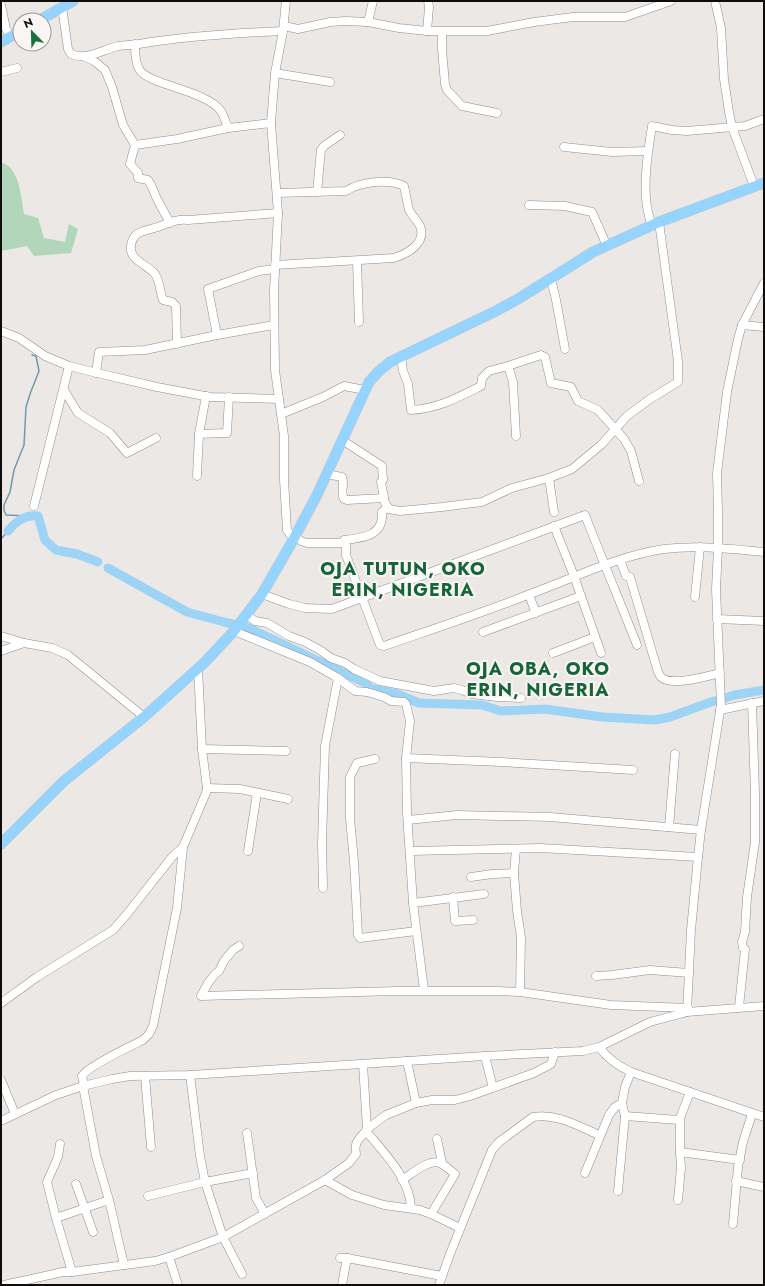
<svg xmlns="http://www.w3.org/2000/svg" width="765" height="1286" viewBox="0 0 765 1286" font-family="Jost,sans-serif">
<rect width="100%" height="100%" fill="#ebe8e5"/>
<path fill="#b1d6ba" d="M1 162C20 168 21 197 24 214L38 218 44 238 65 242 69 224 78 229 71 253 34 256 27 246 1 251Z"/>
<g fill="none" stroke-linecap="round" stroke-linejoin="round">
<g stroke="#7298af" stroke-width="1.5">
<path d="M28 516 6 515 4 510V505L10 492 14 470 24 445 26 407 30 394 39 371 36 356 32 355"/>
<path d="M1 539 8 531"/>
</g>
<g stroke="#9dd3f5" stroke-width="9">
<path d="M8 531C16 521 25 514 38 516L45 540 56 550 77 554 98 562"/>
<path d="M108 568 187 612 224 622 249 628 367 684 369 688 397 694 419 703 482 705 501 711 545 709 602 717 655 720 670 717 711 702 735 695 764 690"/>
</g>
<defs>
<g id="minor">
<path d="M286 1 283 31 275 73 271 123 278 213 274 291 275 370 284 436V480L287 530 290 534 295 536 301 541 307 543H342L346 545V555L380 645 384 646C433 629 482 613 530 594 574 578 617 556 664 549 698 545 731 549 764 552"/>
<path d="M715 1 721 28 724 79 729 112 732 127 754 186"/>
<path d="M1 5 6 29 11 36"/>
<path d="M62 7 68 49 71 54C87 61 102 50 118 46 125 45 132 45 139 44 187 36 235 33 283 31"/>
<path d="M368 22 373 1"/>
<path d="M284 26 298 29 330 22 346 21 368 22 399 28 427 31H487L534 22 573 17H625L671 1"/>
<path d="M427 31 429 7 428 1"/>
<path d="M442 32V49L445 84 447 90 462 106 497 113"/>
<path d="M135 44C135 52 135 62 139 69 147 85 206 90 221 111 224 116 226 123 228 128"/>
<path d="M85 57 94 61 105 70 112 87 123 125 135 145 130 164 138 173V178L148 180 151 185 157 199 170 223"/>
<path d="M1 72 17 68"/>
<path d="M275 73 330 82"/>
<path d="M135 145 177 139 228 128 271 123"/>
<path d="M564 147 612 152 648 151"/>
<path d="M317 192 321 150 324 146 340 135"/>
<path d="M529 205 565 206 592 212 607 246"/>
<path d="M652 226C650 220 648 213 647 207 643 182 648 151 652 126L672 130 687 131 745 126 764 119"/>
<path d="M357 261 359 322"/>
<path d="M275 265 394 258C407 254 427 243 420 226 417 220 412 216 409 210 407 202 406 194 404 186 389 178 360 182 346 191L277 193"/>
<path d="M551 279 556 300 565 349"/>
<path d="M742 325 764 327"/>
<path d="M1 331 19 338 45 356 69 366 93 372 157 387 210 397 279 399"/>
<path d="M217 335 208 289 259 271 275 269"/>
<path d="M177 344 176 306 172 302 163 300C160 293 160 281 155 274 147 264 128 260 131 245 134 231 142 232 154 228 166 225 175 218 188 220L278 213"/>
<path d="M401 356 403 371 408 384 411 410C439 408 457 398 481 386L482 378 489 371 508 366 541 355 545 357 551 383 571 387 578 401 598 410 624 439 631 451 639 481"/>
<path d="M508 366 513 382 516 436"/>
<path d="M96 373 99 352 145 350 217 335 274 325"/>
<path d="M64 390 78 413 110 433 127 453 156 438"/>
<path d="M281 414 323 397 344 386 365 390"/>
<path d="M199 434 227 433 229 397"/>
<path d="M342 440 382 466 383 480 381 482 385 503 389 509 400 511 442 507 482 502 512 488 549 478 572 469 601 445 627 416 650 399 678 382V361L659 222"/>
<path d="M326 474 342 477C345 484 340 492 344 499L347 500 384 498"/>
<path d="M197 476 199 434 206 396"/>
<path d="M549 478 554 512"/>
<path d="M34 506 69 366"/>
<path d="M554 526 574 576 601 653"/>
<path d="M342 543 344 540C363 538 384 536 382 512L388 507"/>
<path d="M620 560 626 576 630 577 658 672C659 674 660 676 661 677 671 687 707 676 720 673"/>
<path d="M262 594 289 604 305 608 332 609 585 515C602 559 620 602 637 645"/>
<path d="M529 595 536 613"/>
<path d="M695 597 700 547"/>
<path d="M247 615 255 621 267 623 289 636 305 642 320 650 331 658 345 663 354 669 380 681 434 691 454 688 462 690 472 694 497 697 521 698"/>
<path d="M717 619 764 621"/>
<path d="M234 631 310 662 338 678 355 691 367 692 384 697 391 701 404 702 406 704 410 721 406 758 407 813 413 903 424 990"/>
<path d="M483 632 581 596"/>
<path d="M1 636 24 643 52 648 68 655 144 717"/>
<path d="M1 651 24 643"/>
<path d="M553 653 595 637"/>
<path d="M720 710 764 701"/>
<path d="M202 749 286 751"/>
<path d="M406 758 501 762 633 770"/>
<path d="M375 759 357 763 350 777V819L354 861 358 935 360 938 416 931"/>
<path d="M207 788 240 789 288 799"/>
<path d="M408 820 457 815 550 817 701 830"/>
<path d="M669 827 675 754"/>
<path d="M516 849 514 873 517 911 521 937 520 992"/>
<path d="M248 851 257 793"/>
<path d="M411 851 540 848 698 857"/>
<path d="M471 877 492 874 514 873"/>
<path d="M323 888 322 843 325 746 338 678"/>
<path d="M453 897 455 921 473 920"/>
<path d="M413 903 484 894"/>
<path d="M239 946 233 950 224 961 219 971 215 974 208 983 201 996 397 991H496L520 992 611 1005 688 1008"/>
<path d="M596 976 612 975 650 970 689 973"/>
<path d="M1 1003 37 977 113 930 127 914 172 857 183 847 206 793 207 788 202 749 198 668"/>
<path d="M739 1007 745 949 743 948 742 942 745 932 747 897 755 842V793L752 703"/>
<path d="M687 1012 691 930 698 857 701 830 721 705 716 589 718 548V511L717 473 727 392 738 339 742 325 764 283"/>
<path d="M599 1047C608 1059 618 1066 631 1072L764 1117"/>
<path d="M485 1056 493 1088"/>
<path d="M407 1061 416 1103"/>
<path d="M363 1064 367 1129 366 1131C384 1153 410 1178 411 1208"/>
<path d="M190 1075 200 1156 205 1182 223 1237 242 1274"/>
<path d="M145 1076 151 1147"/>
<path d="M1 1080 15 1114"/>
<path d="M84 1085 82 1076C88 1066 131 1046 143 1040L149 1034 153 1026 177 908 183 847"/>
<path d="M83 1086 96 1156 109 1200 124 1265"/>
<path d="M625 1116 679 1120"/>
<path d="M1 1121 56 1095 83 1086 112 1079 130 1076 190 1075 485 1056 583 1051 599 1047 650 1022 687 1012 764 1006"/>
<path d="M367 1129 386 1115 416 1103 432 1100H455L470 1096 534 1073 551 1064 555 1052"/>
<path d="M247 1133 256 1198 265 1214"/>
<path d="M437 1139 442 1163"/>
<path d="M60 1144 58 1157 47 1182 56 1218 72 1272"/>
<path d="M680 1152 740 1160"/>
<path d="M585 1173 609 1115 615 1107 622 1103"/>
<path d="M325 1180 352 1195 384 1205 420 1210 431 1214 460 1228"/>
<path d="M402 1180C412 1174 430 1157 442 1164 447 1167 451 1171 455 1174L431 1214"/>
<path d="M736 1181 764 1187"/>
<path d="M76 1184 93 1232"/>
<path d="M618 1191 625 1116 622 1103 625 1087 631 1072"/>
<path d="M148 1196 205 1182 253 1173"/>
<path d="M678 1200 681 1168 680 1152V1118L690 1092"/>
<path d="M56 1218 109 1200"/>
<path d="M733 1224 738 1167 743 1142 752 1114"/>
<path d="M169 1257 178 1285"/>
<path d="M340 1258H347L342 1285"/>
<path d="M347 1258 442 1276"/>
<path d="M4 1285 63 1272H72L155 1261 169 1257 223 1237 325 1180 349 1163 356 1154C354 1142 358 1140 366 1131"/>
<path d="M439 1285 450 1254 492 1150 499 1142 533 1117C557 1113 578 1126 599 1135"/>
</g>
<g id="major">
<path d="M40 20 73 1"/>
<path d="M1 42 20 31"/>
<path d="M1 844 64 781 144 717 204 663 234 631 262 594 292 542 317 495 369 382 378 372 390 362 496 311 518 299 593 252 659 222 764 183"/>
</g>
</defs>
<use href="#minor" stroke="#918e8c" stroke-width="9"/>
<use href="#major" stroke="#c5c5c5" stroke-width="11"/>
<use href="#minor" stroke="#fff" stroke-width="8"/>
<use href="#major" stroke="#95d4ff" stroke-width="10"/>
</g>
<g text-anchor="middle" stroke-width="4" stroke-linejoin="round" paint-order="stroke">
<g font-size="18" font-weight="bold" letter-spacing="1" fill="#186439" stroke="#f8f5f2">
<text x="403" y="575">OJA TUTUN, OKO<tspan x="403" dy="21">ERIN, NIGERIA</tspan></text>
<text x="538" y="675">OJA OBA, OKO<tspan x="538" dy="21">ERIN, NIGERIA</tspan></text>
</g>
</g>
<rect width="765" height="1286" fill="none" stroke="#0e0d0c" stroke-width="4"/>
<g transform="translate(32 32) rotate(337)"><circle r="19" fill="#f8f5f2" stroke="#9a9896"/>
<path d="M0-3L7 15L0 10L-7 15Z" fill="#1c6f40"/>
<text y="-6" font-size="11" font-weight="bold" text-anchor="middle" fill="#0e0d0c">N</text>
</g>
</svg>
